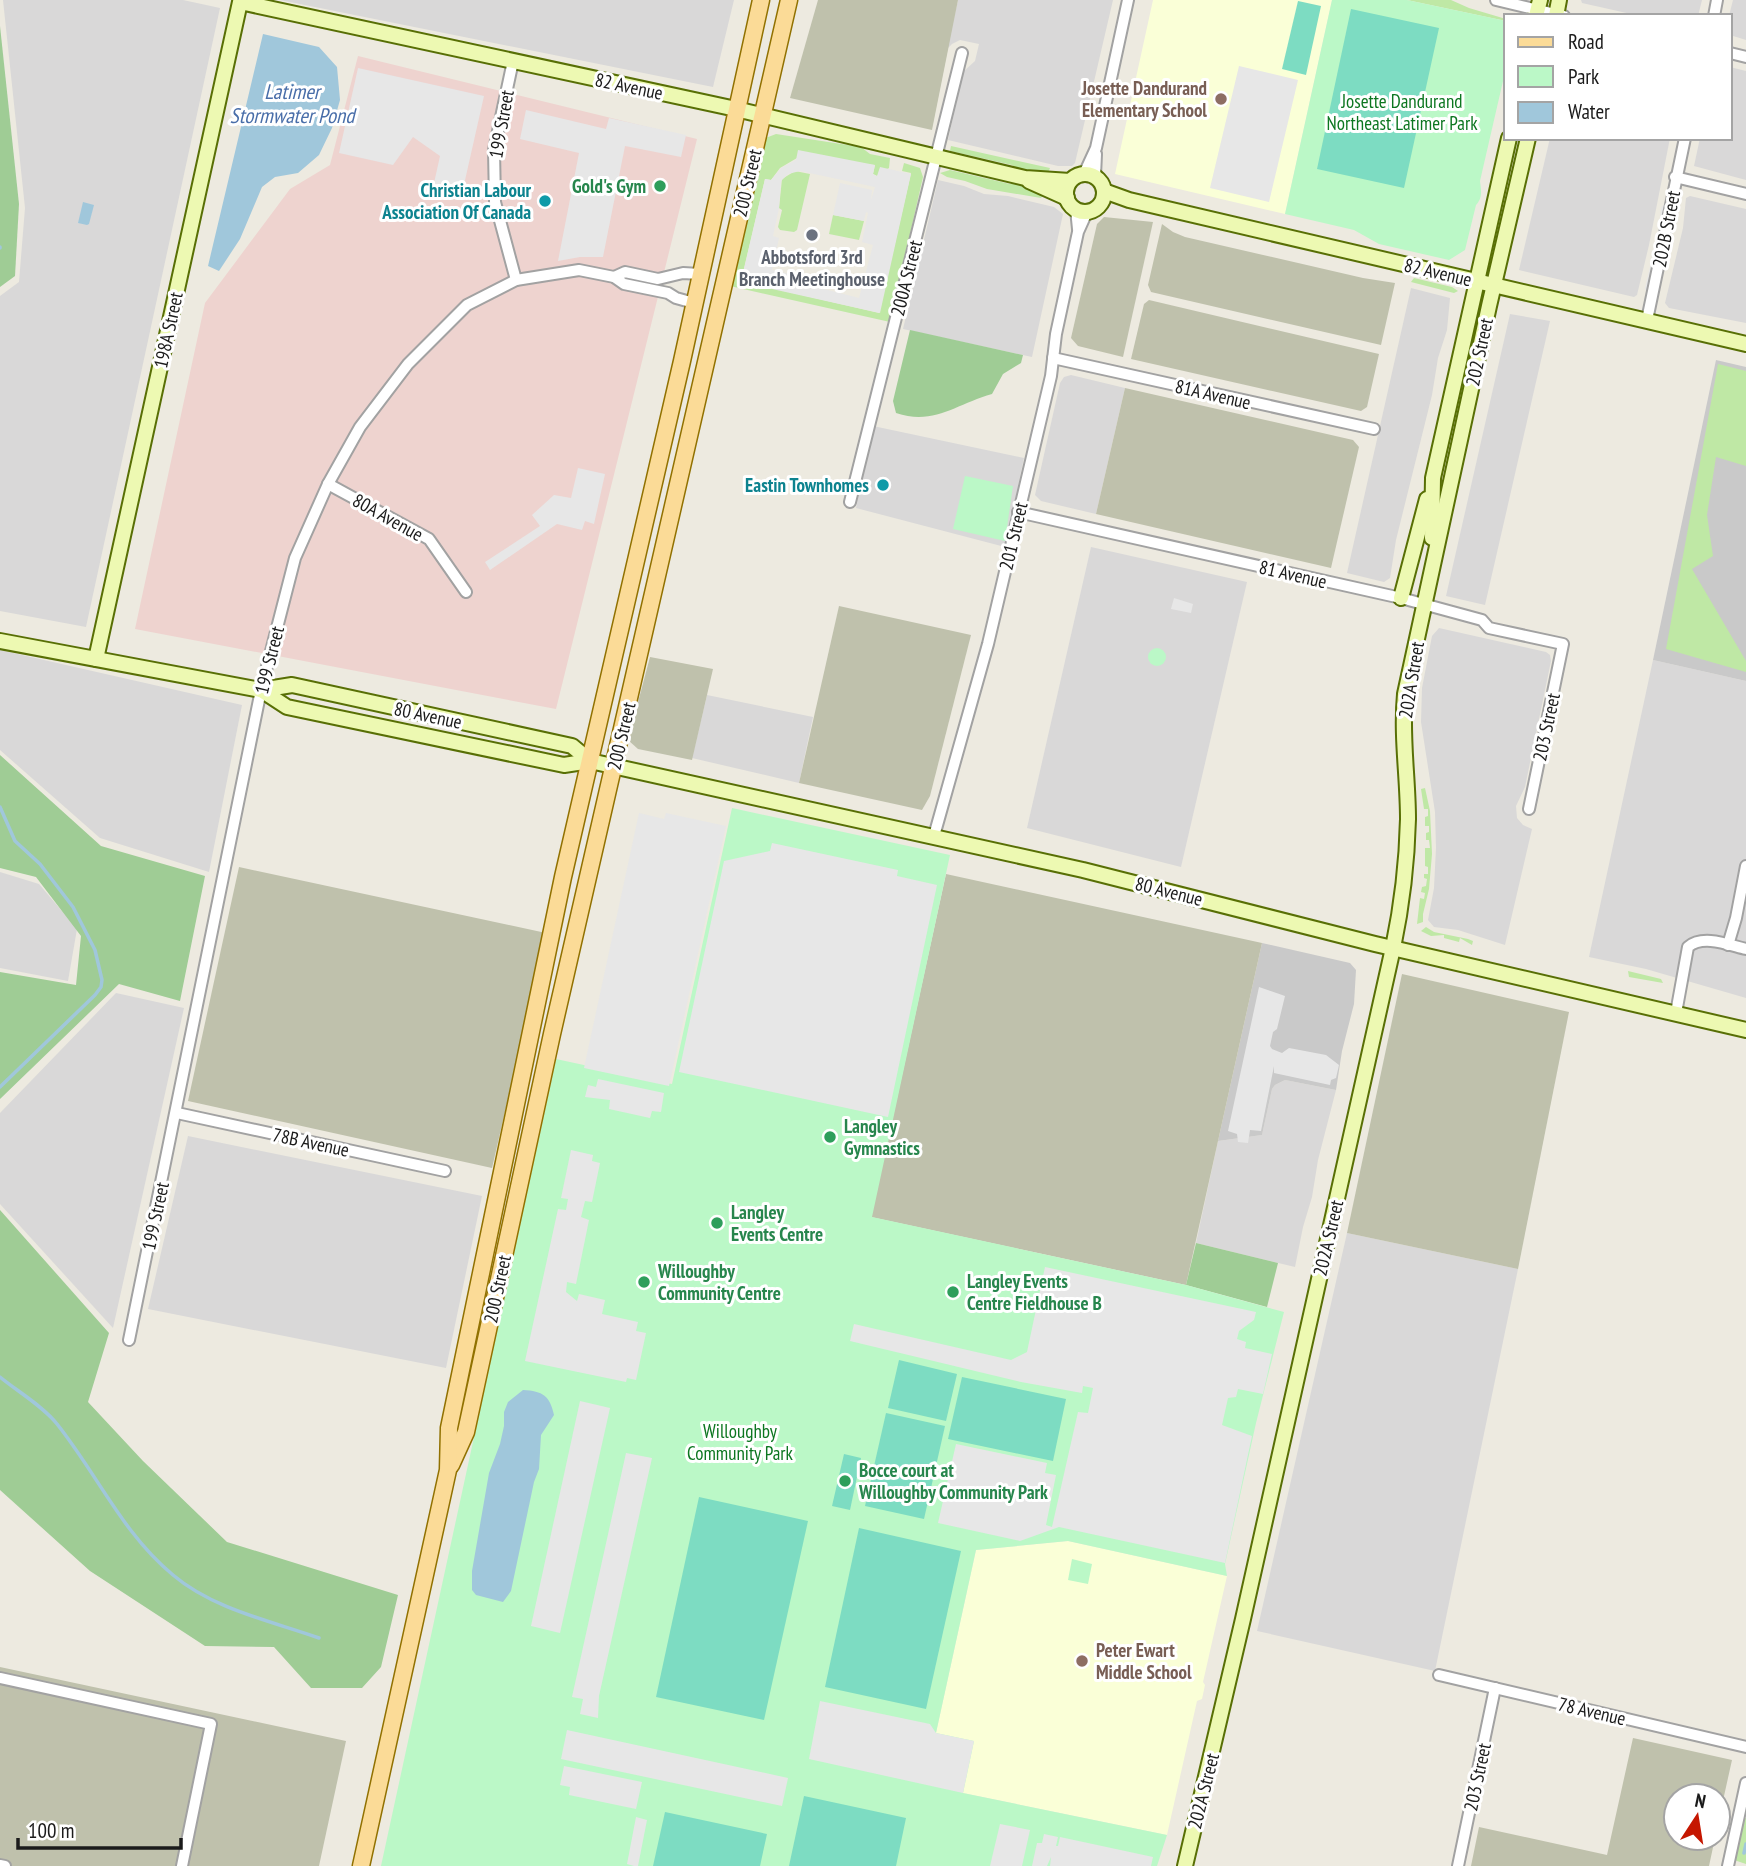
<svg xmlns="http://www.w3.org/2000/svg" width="1746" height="1866" viewBox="0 0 1746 1866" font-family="'PT Sans Narrow',sans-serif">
<rect width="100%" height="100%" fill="#edeae0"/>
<g fill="#d9d8d8">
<path d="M3 0H183L220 8 86 627 0 611V296L19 282 25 208Z"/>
<path d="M280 0H734L713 87Z"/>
<path d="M958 0H1113L1075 163 1072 166H1058L948 140 963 72 975 61 979 44 960 40 952 44 947 49Z"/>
<path d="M1581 0H1702L1698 16H1640L1582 3Z"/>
<path d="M1733 0H1746V40L1730 35 1729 16Z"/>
<path d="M1730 67 1746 71V180L1694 166 1700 138H1730Z"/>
<path d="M1550 138H1670L1649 245 1637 295 1634 297 1519 270Z"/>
<path d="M938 180 964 186 984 194 1008 196 1054 207 1063 214 1032 357 903 329Z"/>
<path d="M1690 196 1746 209V323L1669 308 1665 303 1683 228 1686 198Z"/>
<path d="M1411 288 1450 298 1447 330 1438 358 1432 395 1396 540 1390 578 1384 582 1347 573Z"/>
<path d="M1510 314 1550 321 1485 605 1446 596Z"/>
<path d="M1071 375 1125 388 1096 514 1041 501 1035 495 1060 383 1064 377Z"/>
<path d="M873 426 1024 458 1005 547 856 508Z"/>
<path d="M1091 547 1247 582 1181 867 1027 828Z"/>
<path d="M1439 628 1546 652 1550 655 1551 661 1525 787 1516 806 1517 818 1523 825 1532 829 1505 945 1458 930 1434 927 1428 920 1434 888 1436 848 1435 812 1421 722 1422 688 1432 636Z"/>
<path d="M0 650 242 705 209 872 100 838 0 750Z"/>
<path d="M1653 660 1746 681V998L1646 969 1589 957Z"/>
<path d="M707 695 813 717 799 783 692 758Z"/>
<path d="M0 872 39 884 77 929 68 981 0 968Z"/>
<path d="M116 993 184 1008 113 1328 0 1204V1113Z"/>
<path d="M1285 1080 1336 1090 1318 1160 1312 1197 1303 1227 1295 1267 1196 1243 1218 1141 1262 1135 1272 1089 1275 1085Z"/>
<path d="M188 1136 482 1196 446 1368 148 1309Z"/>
<path d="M1347 1233 1518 1269 1435 1671 1257 1631Z"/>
</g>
<path fill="#eed3cf" d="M358 56 697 139 556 709 135 629 205 303 290 189 330 165Z"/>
<g fill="#faffd7">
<path d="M1153 0H1332L1285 214 1115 174Z"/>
<path d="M1068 1541 1227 1576 1203 1682 1205 1685 1202 1699 1197 1701 1167 1835 963 1793 936 1733 976 1550Z"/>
</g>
<g fill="#c9c9c9">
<path d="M1716 360 1746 367V681L1653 660Z"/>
<path d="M1262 943 1350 963 1356 970 1354 1004 1342 1051 1336 1090 1285 1080 1275 1085 1272 1089 1262 1135 1218 1141Z"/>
</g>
<g fill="#bfc1ac">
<path d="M818 0H958L932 130 790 98Z"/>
<path d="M1104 217 1153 222 1123 357 1078 346 1071 338 1097 224Z"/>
<path d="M1162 224 1173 232 1185 237 1363 278 1395 283 1381 345 1151 292 1148 285Z"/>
<path d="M1149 300 1379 354 1367 407 1361 411 1131 359 1144 304Z"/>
<path d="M1125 388 1353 440 1359 447 1331 568 1096 514Z"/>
<path d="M839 606 971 635 930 796 922 810 799 783Z"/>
<path d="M650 657 713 669 692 760 638 749 628 740Z"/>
<path d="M239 867 546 933 492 1168 188 1101Z"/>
<path d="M946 874 1262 943 1186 1285 871 1217Z"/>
<path d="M1402 974 1569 1012 1518 1269 1347 1233Z"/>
<path d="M0 1667 346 1741 319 1866H0Z"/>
<path d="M1633 1738 1732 1760 1718 1823V1796H1676V1838H1715L1709 1866H1471L1479 1827 1607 1855Z"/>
</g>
<g fill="#bfe8a5">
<path d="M1407 0H1451L1469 8 1506 19V21Z"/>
<path d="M776 134 861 147 870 154 890 158 889 168 877 176 873 174 875 165 797 158 780 168 771 180 765 179 741 281 879 313 911 173 902 171 904 163 920 168 923 177 890 322 730 286 763 139Z"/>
<path d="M951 146 1050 168 1047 175 1020 171 1012 165 950 151Z"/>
<path d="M950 170 1010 184 1019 183 1045 192 1041 198 987 189 965 181 947 177 940 173Z"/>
<path d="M795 171 810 174 797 230 794 232 780 230 778 227 782 210 779 208 782 179Z"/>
<path d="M833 215 864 221 859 240 829 234Z"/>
<path d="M1414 278 1452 287 1458 291 1454 293 1411 282Z"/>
<path d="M1718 364 1746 371V466L1716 457 1707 515 1713 556 1692 569 1746 661V672L1666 649Z"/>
<path d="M1425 788 1430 811 1432 854 1429 889 1423 914V922L1417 924 1420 898 1424 899 1425 893 1421 892 1422 887 1426 886 1427 879 1424 878V874H1428V867L1425 866V848H1430L1429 840H1426V833L1429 832V826H1425V817L1428 816V809H1424L1421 789Z"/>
<path d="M1426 927 1434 932 1468 939 1473 941 1472 945 1460 938 1459 942 1444 938V935L1431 936 1421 931Z"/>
<path d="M1628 971 1661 979 1663 983 1629 977Z"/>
<path d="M1746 1818V1864L1734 1860 1743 1819Z"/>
</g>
<g fill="#9fcc95">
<path d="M0 26 19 204 15 276 0 287Z"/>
<path d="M910 330 1023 355 1021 363 1003 374 992 394C956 404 934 426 896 413L893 401Z"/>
<path d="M0 755 101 846 205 876 180 1001 119 984 0 1099V972L76 985 81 936 36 877 0 868Z"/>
<path d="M0 1210 109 1333 88 1402 143 1461 227 1542 398 1595 381 1667 362 1688H311L274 1647 205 1646 90 1571 0 1490Z"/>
<path d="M1196 1243 1278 1263 1267 1307 1186 1285Z"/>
</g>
<g fill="#bbf8c7">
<path d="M1332 0H1407L1506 21V68L1480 181C1481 190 1483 198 1476 205L1465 250 1449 260 1379 244 1354 230 1285 214Z"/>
<path d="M965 476 1013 486 1005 541 953 529Z"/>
<circle cx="1157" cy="657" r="9"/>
<path d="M732 808 950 855 872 1217 1186 1285 1284 1312 1256 1423 1225 1564 1227 1576 1068 1541 976 1550 936 1733 974 1741 963 1793 1167 1835 1157 1866H381L556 1059 672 1084Z"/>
<path d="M1072 1559 1092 1564 1088 1584 1068 1580Z"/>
</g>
<g fill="#7ddcc2">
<path d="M1298 1 1321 6 1306 75 1282 69Z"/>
<path d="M1351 9 1439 28 1404 188 1317 169Z"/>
<path d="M899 1360 957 1374 946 1421 888 1408Z"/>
<path d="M962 1377 1066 1399 1053 1461 948 1439Z"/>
<path d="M886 1413 945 1426 924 1519 865 1506Z"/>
<path d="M844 1454 861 1458 850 1510 832 1506Z"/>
<path d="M699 1497 808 1521 764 1720 656 1697Z"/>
<path d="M859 1528 961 1551 926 1709 825 1687Z"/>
<path d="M804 1796 906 1818 896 1866H789Z"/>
<path d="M665 1812 767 1834 760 1866H653Z"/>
</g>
<g fill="#e7e7e7" fill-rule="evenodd">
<path d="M1239 66 1298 80 1269 202 1210 188Z"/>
<path d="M358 68 484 96 461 198 432 192 440 156 413 137 393 165 339 153Z"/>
<path d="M526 110 606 129 609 118 686 135 681 157 625 146 603 257H580L558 261 579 153 520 139Z"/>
<path d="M798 150 875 165 873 174 877 176 880 167 911 174 880 313 741 282 765 179 771 180 781 168 796 160ZM800 171 875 187 871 200 872 190 840 183 833 215 864 221 866 212 868 213 862 242 873 245 859 298 789 280 790 274 772 270 779 238 773 236 779 208 781 181 788 174Z"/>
<path d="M1665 203 1662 229 1647 293 1645 288 1659 229 1661 208Z"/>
<path d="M578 468 605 474 594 524 585 521 582 530 557 524 490 570 485 562 540 526 532 515 554 495 571 498Z"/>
<path d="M1174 598 1193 604 1191 613 1171 609Z"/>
<path d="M639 813 664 819 666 813 726 826 669 1086 584 1068Z"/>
<path d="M772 843 898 870 897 876 937 885 888 1117 679 1072 724 861 770 851Z"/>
<path d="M1259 987 1285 996 1277 1029 1273 1032 1270 1046 1272 1049 1282 1053 1289 1048 1326 1055 1339 1065 1336 1078 1331 1080 1330 1085 1274 1073V1066L1261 1131 1250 1130 1248 1143 1238 1142 1237 1134 1228 1131Z"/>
<path d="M598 1079 664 1093 661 1112 652 1111 650 1118 609 1109 610 1100 585 1097 588 1085 596 1087Z"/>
<path d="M571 1150 593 1155 592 1161 600 1163 592 1202 585 1201 581 1217 589 1220 576 1284 567 1282 566 1292 577 1301 579 1294 605 1300 602 1314 638 1322 636 1331 646 1333 636 1380 627 1378 626 1382 525 1361 558 1209 566 1210 568 1199 561 1198Z"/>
<path d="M1045 1267 1256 1312 1254 1320 1239 1331 1237 1339 1246 1342 1245 1348 1272 1354 1263 1394 1238 1389 1236 1397 1228 1398 1222 1425 1252 1436 1225 1563 1059 1527 1020 1541 938 1523 956 1444 1047 1463 1045 1473 1056 1475 1046 1525 1052 1527 1078 1412 1088 1413 1093 1388 1083 1386 1082 1393 1021 1382 850 1341 854 1324 1011 1360 1027 1352Z"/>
<path d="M580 1401 610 1408 560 1633 531 1626Z"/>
<path d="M626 1453 652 1458 599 1696 598 1718 580 1714 583 1699 572 1697Z"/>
<path d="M820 1701 930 1724 936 1733 974 1741 963 1793 809 1759Z"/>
<path d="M567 1730 788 1778 782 1806 561 1759Z"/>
<path d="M564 1766 642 1782 636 1809 569 1795 570 1787 560 1785Z"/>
<path d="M636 1817 647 1820 638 1866H634L627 1864Z"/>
<path d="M1000 1824 1030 1830 1022 1866H990Z"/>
<path d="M1044 1834 1058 1837 1056 1846H1058L1060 1837 1153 1857 1151 1866H1050L1051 1857 1047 1866H1032L1037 1843H1042Z"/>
</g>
<g fill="#a0c7db">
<path d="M263 34 319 47 337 67 340 100 332 128 319 155 298 173 275 177 262 187 240 239 219 271 208 266Z"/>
<path d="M83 202 94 205 89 224 87 225 78 223Z"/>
<path d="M523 1390C543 1391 550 1396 554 1415L541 1435 539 1469 534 1482 511 1591 503 1602 476 1595 472 1590V1571L489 1473 500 1444 504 1426V1412L508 1402Z"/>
</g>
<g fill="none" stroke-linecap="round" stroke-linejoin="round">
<g stroke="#a0c7db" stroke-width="3.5">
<path d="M0 247V248"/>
<path d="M0 807 15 841 40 864 73 907 95 950 102 980 101 987 95 995 0 1087"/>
<path d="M0 1377C17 1391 44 1407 57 1424 97 1474 123 1534 173 1575 213 1609 271 1621 319 1638"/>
<path d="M1744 1853 1746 1844"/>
</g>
<defs>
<g id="street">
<path d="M1496 0 1564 16"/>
<path d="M1714 16 1717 0"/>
<path d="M1730 53 1746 57"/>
<path d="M513 61 494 150 495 202 516 280"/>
<path d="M1084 174 1096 148 1128 0"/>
<path d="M1095 176 1096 154"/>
<path d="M1675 177 1746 194"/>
<path d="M1076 209 1078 229"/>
<path d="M614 277 625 272 658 279 683 273 700 274"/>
<path d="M1647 320 1685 138"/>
<path d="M1053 358 1374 429"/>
<path d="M328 484 429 539 466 592"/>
<path d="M850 502 962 53"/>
<path d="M1018 512 1401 598 1482 620 1489 628 1563 644 1529 809"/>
<path d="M934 836 988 644 1051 376 1056 334 1078 232 1087 212"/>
<path d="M1728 945 1736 918 1746 866"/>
<path d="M1676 1013 1688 947C1703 934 1729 945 1746 949"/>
<path d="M177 1113 445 1171"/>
<path d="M129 1340 261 690 295 558 328 484 360 427 408 364 467 305 516 280 579 270 614 277 624 284 668 293 676 298 694 303"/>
<path d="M1439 1675 1746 1747"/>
<path d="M0 1678 211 1724 182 1866"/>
<path d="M0 1865 5 1866"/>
<path d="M1458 1866 1495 1688"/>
<path d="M1728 1866 1746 1783"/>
</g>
<g id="secondary">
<path d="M1536 16 1540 0"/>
<path d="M1556 16 1559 0"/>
<circle cx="1085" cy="193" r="19"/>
<path d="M1029 181 1067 198"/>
<path d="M1104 191 1129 200 1746 344"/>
<path d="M1432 538 1433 478 1509 138"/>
<path d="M1401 598 1427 499"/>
<path d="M0 641 261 690 292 685 572 746 590 761"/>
<path d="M96 659 240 2 736 109 1025 178 1070 181"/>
<path d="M261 690 287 707 564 765 590 761 1083 870 1375 944 1746 1030"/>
<path d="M1185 1866 1243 1619 1393 948C1402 905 1407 862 1408 819 1408 777 1401 736 1405 694L1489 306 1528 138"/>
</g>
<g id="primary">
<path d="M451 1465 466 1432 552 1034 789 0"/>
<path d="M361 1866 448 1470 449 1428 563 877 682 361 761 0"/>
</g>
</defs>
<use href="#street" stroke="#a2a2a2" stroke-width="14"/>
<use href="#secondary" stroke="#586f05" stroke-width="18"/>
<use href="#primary" stroke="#917101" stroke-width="19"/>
<use href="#street" stroke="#fff" stroke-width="10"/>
<use href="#secondary" stroke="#edf9b2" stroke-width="14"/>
<use href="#primary" stroke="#fbdb97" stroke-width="16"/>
</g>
<g fill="#8d6e63" stroke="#fff" stroke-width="2.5">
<circle cx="1221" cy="99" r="7"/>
<circle cx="1082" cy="1661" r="7"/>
</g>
<g fill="#2e9e5b" stroke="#fff" stroke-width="2.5">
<circle cx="660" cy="186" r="7"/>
<circle cx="830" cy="1137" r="7"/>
<circle cx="717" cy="1223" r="7"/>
<circle cx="644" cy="1282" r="7"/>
<circle cx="953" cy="1292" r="7"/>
<circle cx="845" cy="1481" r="7"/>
</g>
<g fill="#0f9aa8" stroke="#fff" stroke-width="2.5">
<circle cx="545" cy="201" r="7"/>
<circle cx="883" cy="485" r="7"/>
</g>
<circle fill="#6b7280" stroke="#fff" stroke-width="2.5" cx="812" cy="235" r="7"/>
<g text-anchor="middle" stroke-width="6" stroke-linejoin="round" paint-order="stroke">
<g font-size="19" fill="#1b1b1b" stroke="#fff">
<text transform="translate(629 86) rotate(12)" y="7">82 Avenue</text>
<text transform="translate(501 124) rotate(-80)" y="7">199 Street</text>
<text transform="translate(747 183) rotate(-77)" y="7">200 Street</text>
<text transform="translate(1666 229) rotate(-79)" y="7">202B Street</text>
<text transform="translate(1438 272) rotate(13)" y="7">82 Avenue</text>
<text transform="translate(906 278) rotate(-76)" y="7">200A Street</text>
<text transform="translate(168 330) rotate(-78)" y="7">198A Street</text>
<text transform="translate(1479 352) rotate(-78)" y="7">202 Street</text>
<text transform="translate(1213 394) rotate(13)" y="7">81A Avenue</text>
<text transform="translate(388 517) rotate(29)" y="7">80A Avenue</text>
<text transform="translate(1013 536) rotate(-77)" y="7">201 Street</text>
<text transform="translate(1293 574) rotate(13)" y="7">81 Avenue</text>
<text transform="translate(269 660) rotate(-76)" y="7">199 Street</text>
<text transform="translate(1411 680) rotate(-81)" y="7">202A Street</text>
<text transform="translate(428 715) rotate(12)" y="7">80 Avenue</text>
<text transform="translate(1546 727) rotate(-78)" y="7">203 Street</text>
<text transform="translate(621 736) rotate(-77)" y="7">200 Street</text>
<text transform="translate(1169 891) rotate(14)" y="7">80 Avenue</text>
<text transform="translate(311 1142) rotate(12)" y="7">78B Avenue</text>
<text transform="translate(155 1216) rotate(-78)" y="7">199 Street</text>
<text transform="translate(1328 1238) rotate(-77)" y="7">202A Street</text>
<text transform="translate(497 1289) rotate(-78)" y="7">200 Street</text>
<text transform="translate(1592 1711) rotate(13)" y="7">78 Avenue</text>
<text transform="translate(1477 1777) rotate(-78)" y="7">203 Street</text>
<text transform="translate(1203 1791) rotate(-76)" y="7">202A Street</text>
</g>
<g font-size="19" font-weight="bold" fill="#785e54" stroke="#fff" text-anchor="end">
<text x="1207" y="95">Josette Dandurand<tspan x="1207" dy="22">Elementary School</tspan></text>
<text x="1096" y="1657" text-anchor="start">Peter Ewart<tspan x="1096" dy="22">Middle School</tspan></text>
</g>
<g font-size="19" fill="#0c7620" stroke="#fff">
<text x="1402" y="108">Josette Dandurand<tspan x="1402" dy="22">Northeast Latimer Park</tspan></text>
<text x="740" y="1438">Willoughby<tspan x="740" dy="22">Community Park</tspan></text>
</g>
<g font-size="19" font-weight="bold" fill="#27864d" stroke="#fff" text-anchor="start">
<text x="646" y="193" text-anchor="end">Gold's Gym</text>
<text x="844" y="1133">Langley<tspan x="844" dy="22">Gymnastics</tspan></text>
<text x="731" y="1219">Langley<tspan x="731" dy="22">Events Centre</tspan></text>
<text x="658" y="1278">Willoughby<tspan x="658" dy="22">Community Centre</tspan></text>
<text x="967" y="1288">Langley Events<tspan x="967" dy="22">Centre Fieldhouse B</tspan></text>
<text x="859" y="1477">Bocce court at<tspan x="859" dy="22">Willoughby Community Park</tspan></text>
</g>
<g font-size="19" font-weight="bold" fill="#0d838f" stroke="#fff" text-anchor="end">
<text x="531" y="197">Christian Labour<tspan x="531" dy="22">Association Of Canada</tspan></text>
<text x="869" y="492">Eastin Townhomes</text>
</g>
<g font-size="19" font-weight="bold" fill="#5b616d" stroke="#fff">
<text x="812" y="264">Abbotsford 3rd<tspan x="812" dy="22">Branch Meetinghouse</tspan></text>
</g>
<g font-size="21" font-style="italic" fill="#496ea9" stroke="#fff">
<text x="292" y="99">Latimer<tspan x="292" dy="24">Stormwater Pond</tspan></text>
</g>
</g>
<rect x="1504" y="14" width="228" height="126" fill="#ffffff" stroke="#a4a4a4" stroke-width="2"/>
<rect x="1518" y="37" width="35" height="10" fill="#fbdb97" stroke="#a4a4a4" stroke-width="2"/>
<text x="1568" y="49" font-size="21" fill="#1b1b1b">Road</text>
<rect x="1518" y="66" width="35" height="21" fill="#bbf8c7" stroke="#a4a4a4" stroke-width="2"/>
<text x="1568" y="84" font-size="21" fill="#1b1b1b">Park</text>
<rect x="1518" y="102" width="35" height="21" fill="#a0c7db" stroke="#a4a4a4" stroke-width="2"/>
<text x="1568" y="119" font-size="21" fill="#1b1b1b">Water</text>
<g transform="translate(1697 1817) rotate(12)"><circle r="33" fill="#ffffff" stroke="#a4a4a4" stroke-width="2"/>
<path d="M0-5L12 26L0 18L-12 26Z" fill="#c51701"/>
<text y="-10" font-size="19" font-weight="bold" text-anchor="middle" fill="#1b1b1b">N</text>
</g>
<path d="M18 1838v10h163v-10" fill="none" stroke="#1b1b1b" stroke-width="3.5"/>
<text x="28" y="1838" font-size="21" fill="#1b1b1b" stroke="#ffffff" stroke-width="5" paint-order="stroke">100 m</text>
</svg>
